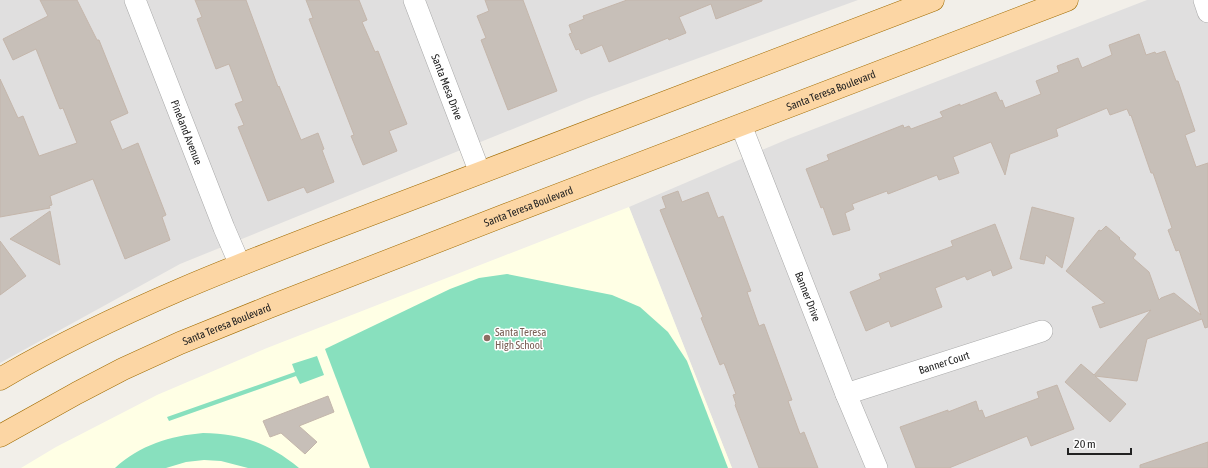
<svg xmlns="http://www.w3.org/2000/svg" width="1208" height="468" viewBox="0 0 1208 468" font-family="'Asap Condensed',sans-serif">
<rect width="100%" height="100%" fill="#f2efe9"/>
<g fill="#e0dfdf">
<path d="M0 0H858L589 98 180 264 0 363Z"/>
<path d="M1147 0H1208V468H732L629 207 788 139Z"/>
</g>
<path fill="#ffffe5" d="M629 207 732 468H21L56 447 157 395 267 348Z"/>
<g fill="#88e0be">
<path d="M507 274 612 295 640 307 668 332 687 361 728 468H370L325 349 450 289 479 278Z"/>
<path d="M317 356 324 375 300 384 296 376 169 421 167 417 295 372 292 364Z"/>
<path d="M203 433C243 434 268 443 299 468H248L221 461 204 460 186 462 166 468H115C140 445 170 436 203 433Z"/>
</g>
<g fill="#c7bfb8" stroke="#c4b6ab">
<path d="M40 0H77L97 40H99L128 113 110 121 122 150 138 143 166 215 162 217 170 240 125 259 93 179 50 196 52 205 49 206 50 208 0 217V79L18 118 23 116 39 156 77 143 63 108 60 109 36 49 13 60 3 39 48 16Z"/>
<path d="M195 0H246L278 87 279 86 301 140 318 133 324 149 322 150 334 182 307 193 304 187 268 201 238 127 244 125 235 104 243 101 229 64 216 69 197 19 202 17Z"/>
<path d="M306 0H359L367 20 362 22 375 52 378 51 407 124 389 131 397 151 363 165 351 136 354 135 309 19 313 18Z"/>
<path d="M485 0H523L557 91 508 110 481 40 486 38 477 16 489 11Z"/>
<path d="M627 0H762V1L716 19 711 4 679 17 686 33 669 40 668 38 609 62 602 45 581 54 579 49 576 50 569 34 572 33 569 25 584 19 583 16Z"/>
<path d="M1139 34 1146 55 1155 52 1156 54 1165 51 1176 81H1178L1195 131 1185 135 1196 167 1208 163V327L1205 328 1202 319 1147 339 1137 381 1095 376 1126 404 1110 422 1065 382 1081 364 1094 375 1151 310 1100 328 1092 307 1105 303 1066 271 1099 230 1101 231 1106 226 1120 238 1119 239 1136 254 1133 258 1149 272 1159 300 1161 298 1174 293 1201 315 1179 250 1176 251 1168 230 1172 228 1153 173H1151L1131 115 1130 116 1127 109 1110 115 1107 108 1056 129 1058 136 1010 154 1005 175 991 142 953 157 959 173 939 180 937 175 888 194 887 191 852 204 854 209 845 213 850 230 833 235 823 207 821 208 806 169 829 160 827 155 903 125 904 128 909 126 911 129 943 117 940 112 960 104V106L996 92 1000 101 1002 100 1005 108 1041 94 1036 81 1059 72 1057 66 1078 58 1082 68 1112 55 1109 45Z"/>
<path d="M678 191 682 202 708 192 718 218 723 216 751 291 747 292 759 326 764 324 792 400 788 401 800 434 804 432 818 468H759L735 405 736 404 733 395 736 394 724 363 720 365 701 318 703 317 660 210 666 208 662 197Z"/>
<path d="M1032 207 1074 218 1062 268 1046 255 1044 264 1020 259Z"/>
<path d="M50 211 60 265 10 239Z"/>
<path d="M995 224 1012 268 993 276 991 270 967 280 965 276 935 288 942 307 891 327 889 321 866 331 850 292 881 279 879 274 953 246 951 241Z"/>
<path d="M0 241 26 276 0 295Z"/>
<path d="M1057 385 1074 429 1031 446 1027 436 949 468H916L900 427 948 410V412L976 401 979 411 982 410 985 418 1039 398 1037 392Z"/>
<path d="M328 396 334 412 299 426 317 442 305 454 281 433 270 437 263 421Z"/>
<path d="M1208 442V468H1140V465Z"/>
</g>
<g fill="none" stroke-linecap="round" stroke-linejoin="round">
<defs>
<g id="minor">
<path id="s1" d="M135 0 224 228 240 265"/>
<path id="s2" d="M414 0 480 173"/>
<path d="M1204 0 1208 12"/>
<path id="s3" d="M741 125 846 394 877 468"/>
<path id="s4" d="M846 394 1042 331"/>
</g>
<g id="major">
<path d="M0 379C133 301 278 250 422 195 592 130 763 65 933 0"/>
<path id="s5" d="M0 436 77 393 123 369 180 343 269 307 508 214 1067 0"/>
</g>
</defs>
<use href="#minor" stroke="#a9a9a9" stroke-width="22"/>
<use href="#major" stroke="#a06b00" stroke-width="23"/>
<use href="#minor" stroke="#fff" stroke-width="21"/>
<use href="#major" stroke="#fcd6a4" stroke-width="22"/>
</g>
<circle fill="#8d6e63" stroke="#fff" stroke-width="1.5" cx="487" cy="338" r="4"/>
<g text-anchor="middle" stroke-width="3" stroke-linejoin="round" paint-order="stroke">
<g font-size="11" fill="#222" stroke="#fff">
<text dy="4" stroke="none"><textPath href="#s2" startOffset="93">Santa Mesa Drive</textPath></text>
<text dy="4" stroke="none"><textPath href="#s5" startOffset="901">Santa Teresa Boulevard</textPath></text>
<text dy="4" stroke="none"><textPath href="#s1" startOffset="142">Pineland Avenue</textPath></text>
<text dy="4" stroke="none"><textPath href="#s5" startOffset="577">Santa Teresa Boulevard</textPath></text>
<text dy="4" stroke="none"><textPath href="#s3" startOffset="184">Banner Drive</textPath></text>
<text dy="4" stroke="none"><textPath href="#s5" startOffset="253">Santa Teresa Boulevard</textPath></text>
<text dy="4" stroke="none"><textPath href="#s4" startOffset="103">Banner Court</textPath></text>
</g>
<g font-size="11" fill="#785e54" stroke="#fff" text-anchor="start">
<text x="495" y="336">Santa Teresa<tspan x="495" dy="13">High School</tspan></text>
</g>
</g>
<path d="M1068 448v6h63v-6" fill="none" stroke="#222222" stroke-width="2"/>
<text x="1074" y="448" font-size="12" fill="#222222" stroke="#ffffff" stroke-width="3" paint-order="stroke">20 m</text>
</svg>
